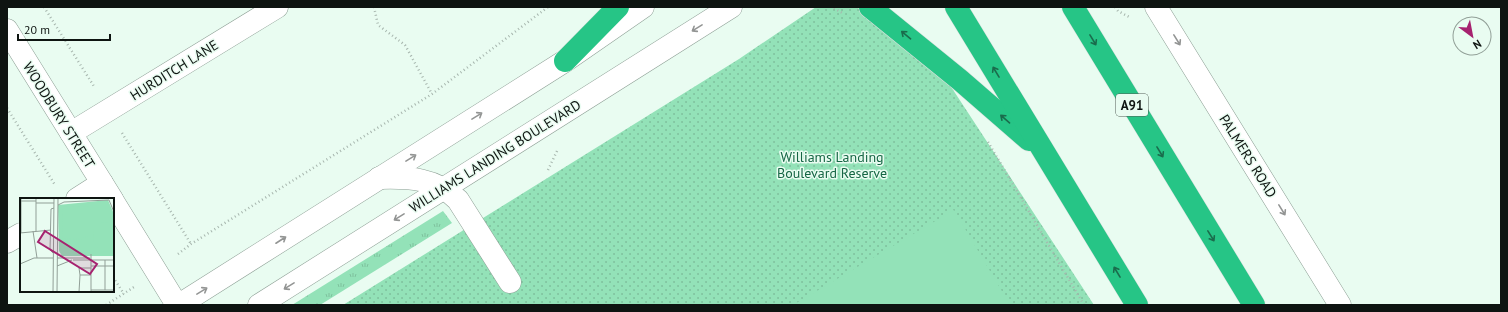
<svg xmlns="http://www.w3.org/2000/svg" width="1508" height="312" viewBox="0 0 1508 312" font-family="'PT Sans',sans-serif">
<defs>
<pattern id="grass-tufts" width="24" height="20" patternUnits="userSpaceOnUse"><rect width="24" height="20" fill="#93e2b8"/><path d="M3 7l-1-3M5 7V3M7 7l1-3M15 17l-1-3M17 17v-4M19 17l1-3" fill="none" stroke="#7ec19d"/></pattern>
<pattern id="park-dots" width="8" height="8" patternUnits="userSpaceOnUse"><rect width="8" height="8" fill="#93e2b8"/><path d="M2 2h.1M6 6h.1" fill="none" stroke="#7ec19d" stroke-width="1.8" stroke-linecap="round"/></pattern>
</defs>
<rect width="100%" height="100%" fill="#e9fcf1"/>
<path fill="url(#grass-tufts)" d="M443 211 452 223 320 305H292Z"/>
<path fill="url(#park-dots)" d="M816 7H857L942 73 1094 305H343L739 59Z"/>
<path fill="#93e2b8" d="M954 210 1010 305H793Z"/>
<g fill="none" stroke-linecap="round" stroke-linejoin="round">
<defs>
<g id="minor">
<path d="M1156 7 1340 305"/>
<path d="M7 30 112 199"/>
<path d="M71 133 277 7"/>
<path d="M379 178C409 177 436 178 458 200L510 282"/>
<path d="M77 199 102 183"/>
<path d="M113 201 177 305"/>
<path d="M7 242 21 234"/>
<path d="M179 305 565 61 643 7"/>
<path d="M259 305 731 7"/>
</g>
<g id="highway">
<path d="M870 7 960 80 1029 140"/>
<path d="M956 7 1137 305"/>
<path d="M1073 7 1254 305"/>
<path d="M565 61 618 7"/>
</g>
</defs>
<use href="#minor" stroke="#8d9f95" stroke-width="23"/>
<use href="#highway" stroke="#dddede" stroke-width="23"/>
<g stroke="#a7b6ae" stroke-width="2.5" stroke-dasharray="1 3" stroke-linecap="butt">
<path d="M44 7 95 88"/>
<path d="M374 7 378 25 405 45 432 94"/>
<path d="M1115 7 1118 11 1131 18"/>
<path d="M834 8 844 14"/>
<path d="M7 108 55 185"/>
<path d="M122 133 191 244"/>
<path d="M988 142 1084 305"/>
<path d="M548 170 558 149"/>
<path d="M178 254 191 244 432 94 548 7"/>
<path d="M113 277 124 294"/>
<path d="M106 305 134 287"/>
</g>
<use href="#minor" stroke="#fff" stroke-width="22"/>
<use href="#highway" stroke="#26c586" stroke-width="22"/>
</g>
<defs><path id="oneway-shaft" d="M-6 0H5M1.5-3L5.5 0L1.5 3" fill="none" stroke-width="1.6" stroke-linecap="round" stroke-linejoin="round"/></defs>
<g stroke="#939594">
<use href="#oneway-shaft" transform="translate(697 28) rotate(148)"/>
<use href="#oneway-shaft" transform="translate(1177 40) rotate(58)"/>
<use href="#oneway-shaft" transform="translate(477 116) rotate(-32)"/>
<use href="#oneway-shaft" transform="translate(411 158) rotate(-32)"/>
<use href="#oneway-shaft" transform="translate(1282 210) rotate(58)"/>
<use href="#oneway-shaft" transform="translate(399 217) rotate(148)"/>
<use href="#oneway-shaft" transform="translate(281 240) rotate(-33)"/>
<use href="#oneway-shaft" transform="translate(289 286) rotate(148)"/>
<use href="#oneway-shaft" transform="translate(202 291) rotate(-31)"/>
</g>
<g stroke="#1a6c4c">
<use href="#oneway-shaft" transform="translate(906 35) rotate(-140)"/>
<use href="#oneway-shaft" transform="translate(1093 40) rotate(59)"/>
<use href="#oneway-shaft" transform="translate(996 72) rotate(-121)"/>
<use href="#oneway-shaft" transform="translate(1005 119) rotate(-139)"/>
<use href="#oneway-shaft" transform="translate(1160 152) rotate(59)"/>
<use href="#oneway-shaft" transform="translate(1211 236) rotate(58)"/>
<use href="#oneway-shaft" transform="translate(1117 272) rotate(-121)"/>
</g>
<g text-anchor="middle" stroke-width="3" stroke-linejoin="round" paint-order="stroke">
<rect fill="#e9fcf1" stroke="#505a54" stroke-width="1" x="1116" y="94" width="32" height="22" rx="3"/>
<g font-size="13" font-weight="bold" fill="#0e1411">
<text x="1132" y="110">A91</text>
</g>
<g font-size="14" fill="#0e1411" stroke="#e9fcf1">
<text transform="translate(174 70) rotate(-32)" y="5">HURDITCH LANE</text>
<text transform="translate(59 115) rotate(58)" y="5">WOODBURY STREET</text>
<text transform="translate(495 156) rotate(-32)" y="5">WILLIAMS LANDING BOULEVARD</text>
<text transform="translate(1248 156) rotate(58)" y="5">PALMERS ROAD</text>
</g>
<g font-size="14" fill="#156644" stroke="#e9fcf1">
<text x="832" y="162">Williams Landing<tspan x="832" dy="16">Boulevard Reserve</tspan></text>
</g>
</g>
<g transform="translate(20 198)">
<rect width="94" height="94" fill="#e9fcf1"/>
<path d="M88 2 94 16V58H42L39 53 38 7Z" fill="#93e2b8"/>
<path d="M43 8 69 9V37L62 41 42 40ZM81 24 88 25 94 29V52L90 54 80 53 73 43 74 31ZM42 41 62 42V49L42 48Z" fill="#93e2b8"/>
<path fill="none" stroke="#919f97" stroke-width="1" d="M1 0V35M89 2 94 14M1 3H16M16 5H34M38 7 44 4 89 2M13 33 17 60M16 33V0M0 35 31 32M33 55 30 52 31 11 34 10M37 60H70M53 62H94M0 66 14 60H33M37 68 52 62M71 68H94M60 77 59 70H71M71 92H94M85 92V62M33 94 34 0M37 94 38 0M59 94 60 77H71M71 94V56"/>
<path fill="#a6226f" fill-opacity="0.15" stroke="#a6226f" stroke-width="2" d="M25 33 77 66 70 76 18 44Z"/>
<rect width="94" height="94" fill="none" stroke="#0e1411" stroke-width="2"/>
</g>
<rect width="1508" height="312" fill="none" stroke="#0e1411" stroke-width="16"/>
<g transform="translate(1472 36) rotate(148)"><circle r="19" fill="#e9fcf1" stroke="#919f97"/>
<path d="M0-3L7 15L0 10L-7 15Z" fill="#a6226f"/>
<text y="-6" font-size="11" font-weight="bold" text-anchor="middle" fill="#0e1411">N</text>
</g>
<path d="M18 34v6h92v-6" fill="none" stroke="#0e1411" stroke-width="2"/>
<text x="24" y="34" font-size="12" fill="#0e1411" stroke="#e9fcf1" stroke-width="3" paint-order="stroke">20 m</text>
</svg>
